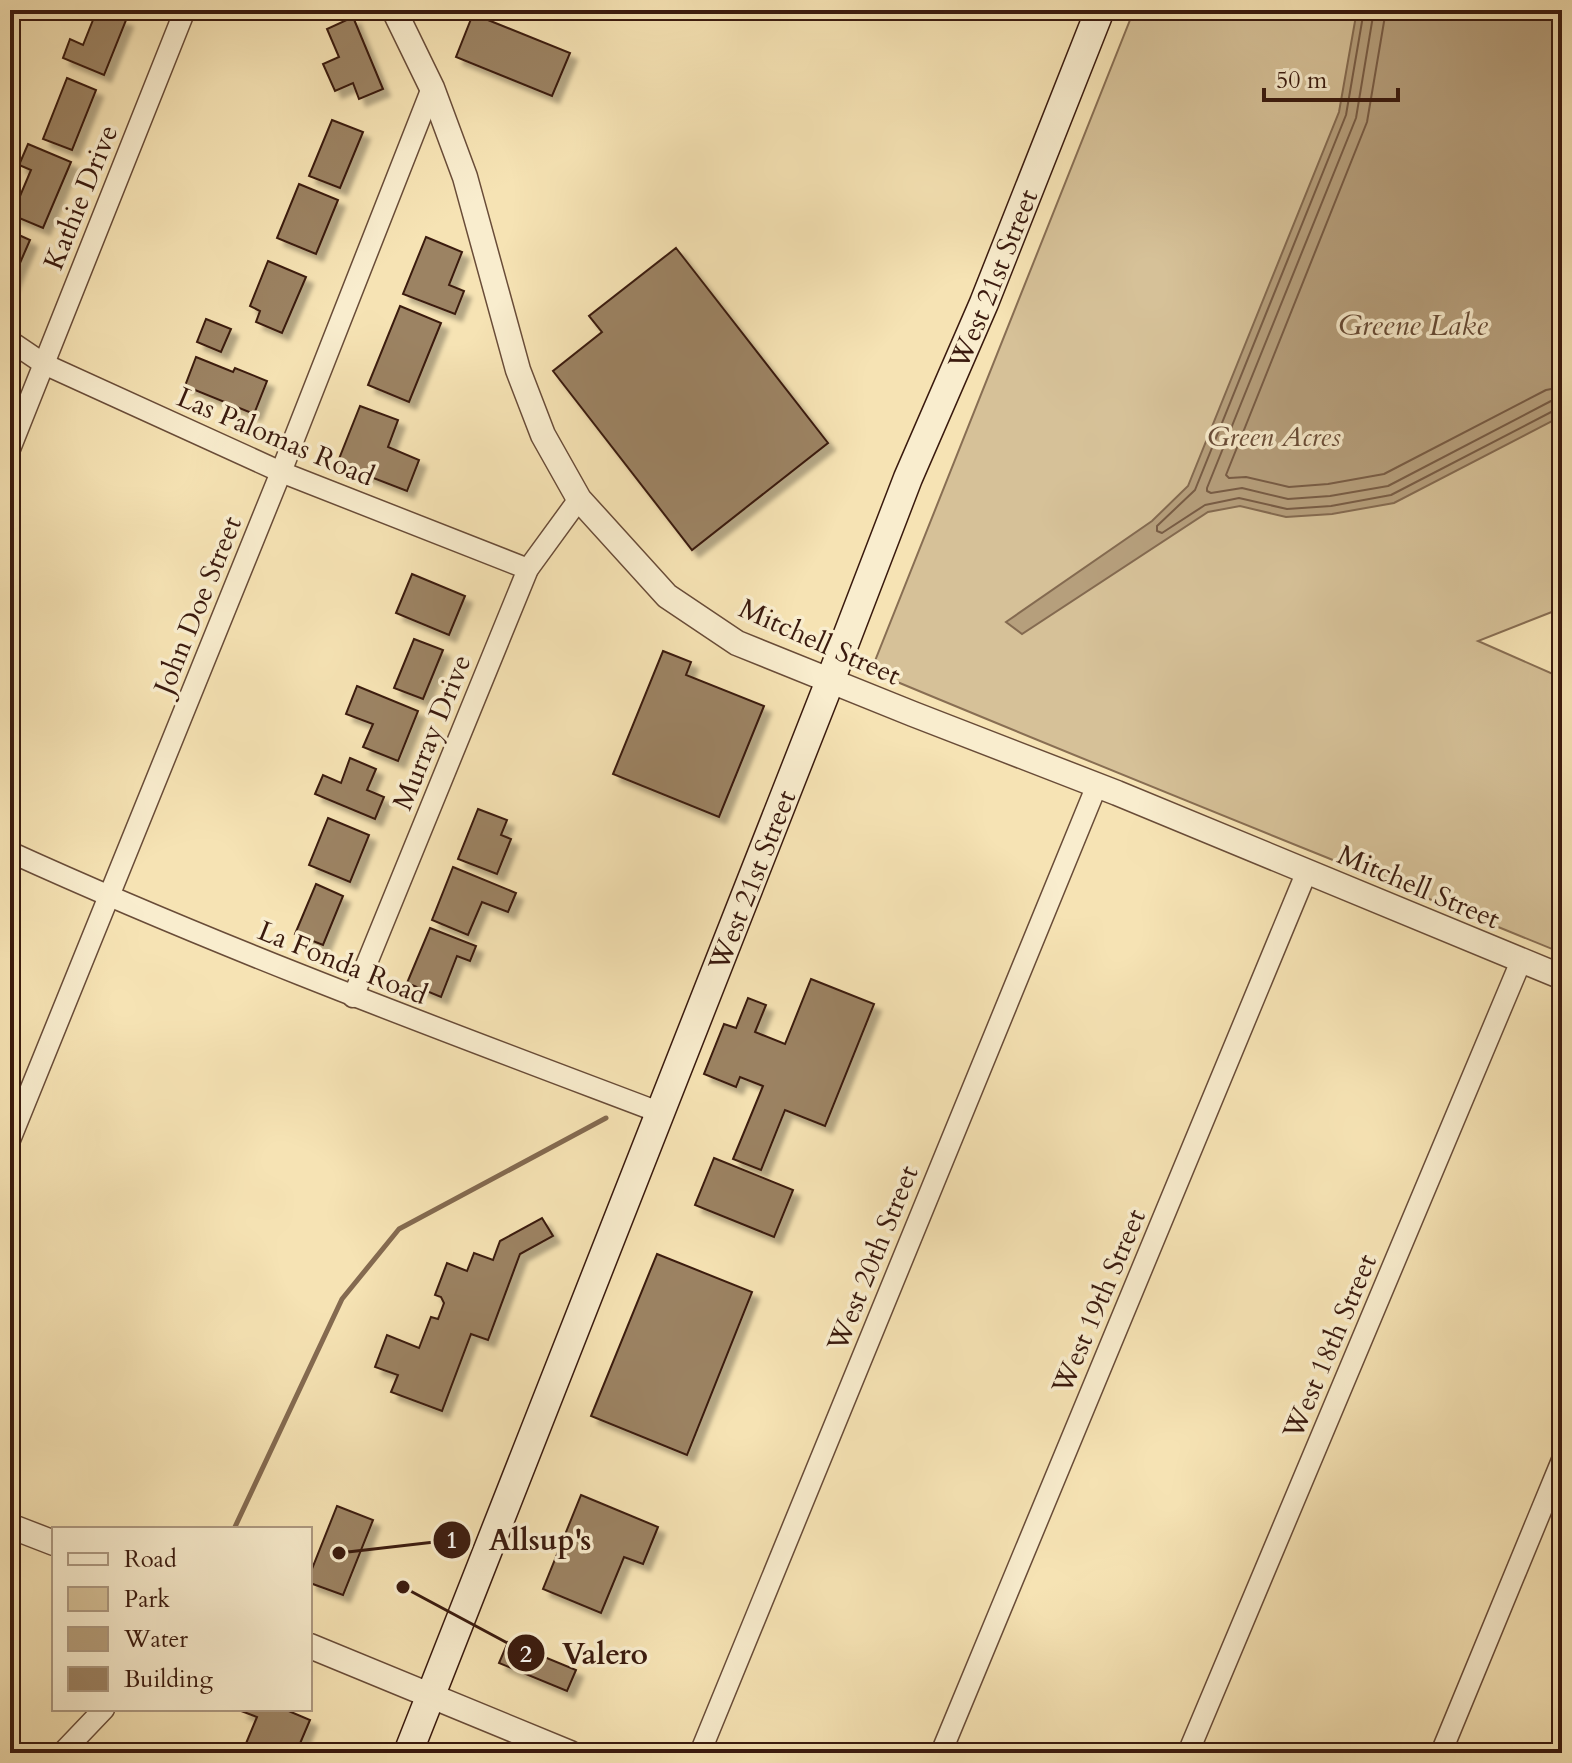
<svg xmlns="http://www.w3.org/2000/svg" width="1572" height="1763" viewBox="0 0 1572 1763" font-family="Cardo,serif">
<defs>
<filter id="shadow"><feDropShadow dx="7" dy="7" stdDeviation="2" flood-color="#0004"/></filter>
</defs>
<rect width="100%" height="100%" fill="#f6e3b4"/>
<filter id="stains"><feTurbulence type="fractalNoise" baseFrequency=".0025" numOctaves="4"/><feColorMatrix values="0 0 0 0 .2 0 0 0 0 .09 0 0 0 0 .02 0 0 0 .5 -.17"/></filter>
<radialGradient id="worn" r=".72"><stop offset=".6" stop-color="#630" stop-opacity="0"/><stop offset="1" stop-color="#630" stop-opacity=".3"/></radialGradient>
<path fill="#d6c198" stroke="#886e53" stroke-width="2" d="M1134 10H1562V608L1478 641 1562 678V953C1332 859 1100 767 871 671Z"/>
<path fill="#b69f7c" stroke="#846a50" stroke-width="2" d="M1357 10H1562V416L1394 503 1332 514 1286 517 1240 506 1208 512 1022 634 1006 622 1152 521 1188 486 1339 112Z"/>
<g fill="none" stroke-linecap="round" stroke-linejoin="round">
<g stroke="#785c45" stroke-width="2">
<path d="M1364 10 1346 115 1195 490 1157 526V531L1162 533 1205 505 1239 498 1287 509 1331 506 1391 495 1555 410 1562 409"/>
<path d="M1374 10 1356 118 1207 488V491L1211 493 1242 488 1288 499 1330 496 1388 486 1551 401 1562 399"/>
<path d="M1386 10 1367 122 1226 475 1229 478 1246 477 1289 487 1328 484 1384 474 1546 390 1562 387"/>
</g>
<path stroke="#846a50" stroke-width="5" d="M234 1529 342 1299 399 1229 606 1118"/>
</g>
<g fill="#9c8364" stroke="#3a1a0e" stroke-width="2" filter="url(#shadow)">
<path d="M97 10 126 20 104 75 63 58 70 39 83 45Z"/>
<path d="M473 14 570 53 552 96 456 57Z"/>
<path d="M353 17 383 89 359 99 353 83 335 91 323 64 339 57 327 29Z"/>
<path d="M67 78 96 90 72 150 43 139Z"/>
<path d="M332 120 363 132 340 188 309 176Z"/>
<path d="M28 144 71 162 43 228 12 215 31 170 19 165Z"/>
<path d="M299 184 338 200 316 254 277 238Z"/>
<path d="M10 231 30 240 10 286Z"/>
<path d="M426 237 462 252 449 285 464 291 455 314 403 294Z"/>
<path d="M676 248 828 443 692 550 553 371 602 332 589 316Z"/>
<path d="M268 261 306 277 282 333 256 322 260 311 250 306Z"/>
<path d="M400 306 441 323 409 402 368 385Z"/>
<path d="M206 319 231 329 221 352 197 342Z"/>
<path d="M196 357 233 372 235 368 267 381 254 414 185 386Z"/>
<path d="M360 406 398 420 388 447 419 460 407 491 337 464Z"/>
<path d="M412 574 465 596 449 635 396 613Z"/>
<path d="M414 639 443 650 423 699 394 688Z"/>
<path d="M663 651 691 662 686 675 764 706 719 817 613 774Z"/>
<path d="M357 686 418 711 398 761 363 747 373 724 346 714Z"/>
<path d="M350 758 376 769 367 790 384 797 375 819 315 794 323 775 341 783Z"/>
<path d="M478 809 507 820 501 835 511 839 497 874 458 859Z"/>
<path d="M328 818 369 835 350 882 309 865Z"/>
<path d="M453 867 516 893 508 912 482 902 468 935 432 920Z"/>
<path d="M316 884 343 896 323 945 295 934Z"/>
<path d="M430 928 476 946 470 961 457 956 441 997 407 983Z"/>
<path d="M811 979 874 1004 825 1126 785 1110 761 1170 733 1159 763 1086 740 1077 736 1087 704 1074 724 1024 736 1028 748 998 766 1005 755 1032 785 1044Z"/>
<path d="M714 1158 793 1190 774 1237 695 1205Z"/>
<path d="M542 1218 553 1236 520 1254 488 1340 471 1334 442 1411 391 1392 398 1375 375 1367 387 1335 419 1348 431 1317 438 1319 444 1303 441 1297 435 1295 447 1263 467 1271 474 1253 493 1260 500 1241Z"/>
<path d="M657 1254 752 1292 687 1455 591 1416Z"/>
<path d="M581 1495 658 1527 643 1564 624 1557 601 1613 543 1589Z"/>
<path d="M337 1506 373 1520 343 1595 310 1583V1574Z"/>
<path d="M508 1642 576 1670 567 1691 499 1663Z"/>
<path d="M242 1709H284L310 1720 296 1753H242L257 1717 241 1711Z"/>
</g>
<g fill="none" stroke-linecap="round" stroke-linejoin="round">
<defs>
<g id="minor">
<path d="M10 341 44 364 281 472 528 569"/>
<path d="M10 449 185 10"/>
<path d="M10 852C223 949 442 1030 661 1113"/>
<path d="M353 997 528 569 579 499"/>
<path d="M10 1140 281 472 432 88"/>
<path d="M62 1753 104 1709"/>
<path d="M700 1753 1097 785"/>
<path d="M941 1753 1307 871"/>
<path d="M1188 1753 1521 961"/>
<path d="M1441 1753 1562 1460"/>
</g>
<g id="tertiary">
<path d="M394 10 432 88 465 177 518 370 543 435 579 499 667 596 737 643 913 714 1117 793 1562 977"/>
<path d="M10 1526 54 1543"/>
<path d="M310 1646 570 1753"/>
</g>
<g id="secondary">
<path id="s1" d="M408 1753 830 681 908 478 984 303 1100 10"/>
</g>
</defs>
<use href="#minor" stroke="#694c38" stroke-width="23"/>
<use href="#tertiary" stroke="#694c38" stroke-width="27"/>
<use href="#secondary" stroke="#3a1a0e" stroke-width="31"/>
<use href="#minor" stroke="#f9edce" stroke-width="20"/>
<use href="#tertiary" stroke="#f9edce" stroke-width="24"/>
<use href="#secondary" stroke="#f9edce" stroke-width="28"/>
</g>
<g text-anchor="middle" stroke-width="7" stroke-linejoin="round" paint-order="stroke">
<g font-size="28" fill="#3a1a0e" stroke="#f9edce">
<text transform="translate(80 197) rotate(-68)" y="10">Kathie Drive</text>
<text dy="10" stroke="none"><textPath href="#s1" startOffset="1586">West 21st Street</textPath></text>
<text transform="translate(276 436) rotate(23)" y="10">Las Palomas Road</text>
<text transform="translate(197 605) rotate(-68)" y="10">John Doe Street</text>
<text transform="translate(820 641) rotate(24)" y="10">Mitchell Street</text>
<text transform="translate(431 732) rotate(-68)" y="10">Murray Drive</text>
<text dy="10" stroke="none"><textPath href="#s1" startOffset="938">West 21st Street</textPath></text>
<text transform="translate(1419 886) rotate(23)" y="10">Mitchell Street</text>
<text transform="translate(343 962) rotate(22)" y="10">La Fonda Road</text>
<text transform="translate(872 1258) rotate(-68)" y="10">West 20th Street</text>
<text transform="translate(1098 1301) rotate(-67)" y="10">West 19th Street</text>
<text transform="translate(1329 1346) rotate(-67)" y="10">West 18th Street</text>
</g>
<g font-size="28" font-style="italic" fill="#694c37" stroke="#f9edce">
<text x="1274" y="446">Green Acres</text>
</g>
<g font-size="30" font-style="italic" fill="#654934" stroke="#f9edce">
<text x="1413" y="335">Greene Lake</text>
</g>
</g>
<path fill="none" stroke="#3a1a0e" stroke-width="3" d="M339 1553L452 1540M403 1587L526 1653"/>
<g fill="#3a1a0e" stroke="#f9edce" stroke-width="3">
<circle cx="339" cy="1553" r="8"/>
<circle cx="403" cy="1587" r="8"/>
<circle cx="452" cy="1540" r="20"/>
<circle cx="526" cy="1653" r="20"/>
</g>
<g font-size="24" text-anchor="middle" font-weight="bold" fill="#fff">
<text x="452" y="1548">1</text>
<text x="526" y="1662">2</text>
</g>
<g font-size="30" text-anchor="middle" font-weight="bold" fill="#3a1a0e" stroke="#f9edce" stroke-width="7" stroke-linejoin="round" paint-order="stroke">
<text x="540" y="1550">Allsup's</text>
<text x="605" y="1664">Valero</text>
</g>
<rect width="1572" height="1763" fill="none" stroke="#f6e3b4" stroke-width="40"/>
<rect x="12" y="12" width="1548" height="1739" fill="none" stroke="#3a1a0e" stroke-width="4"/>
<rect x="20" y="20" width="1532" height="1723" fill="none" stroke="#3a1a0e" stroke-width="2"/>
<rect x="52" y="1527" width="260" height="184" fill="#f9edce" stroke="#ad9981" stroke-width="2"/>
<rect x="68" y="1553" width="40" height="12" fill="#f9edce" stroke="#ad9981" stroke-width="2"/>
<text x="124" y="1567" font-size="24" fill="#3a1a0e">Road</text>
<rect x="68" y="1587" width="40" height="24" fill="#d6c198" stroke="#ad9981" stroke-width="2"/>
<text x="124" y="1607" font-size="24" fill="#3a1a0e">Park</text>
<rect x="68" y="1627" width="40" height="24" fill="#b69f7c" stroke="#ad9981" stroke-width="2"/>
<text x="124" y="1647" font-size="24" fill="#3a1a0e">Water</text>
<rect x="68" y="1667" width="40" height="24" fill="#9c8364" stroke="#ad9981" stroke-width="2"/>
<text x="124" y="1687" font-size="24" fill="#3a1a0e">Building</text>
<path d="M1264 88v12h134v-12" fill="none" stroke="#3a1a0e" stroke-width="4"/>
<text x="1276" y="88" font-size="24" fill="#3a1a0e" stroke="#f9edce" stroke-width="6" paint-order="stroke">50 m</text>
<rect width="100%" height="100%" filter="url(#stains)"/>
<rect width="100%" height="100%" fill="url(#worn)"/>
</svg>
